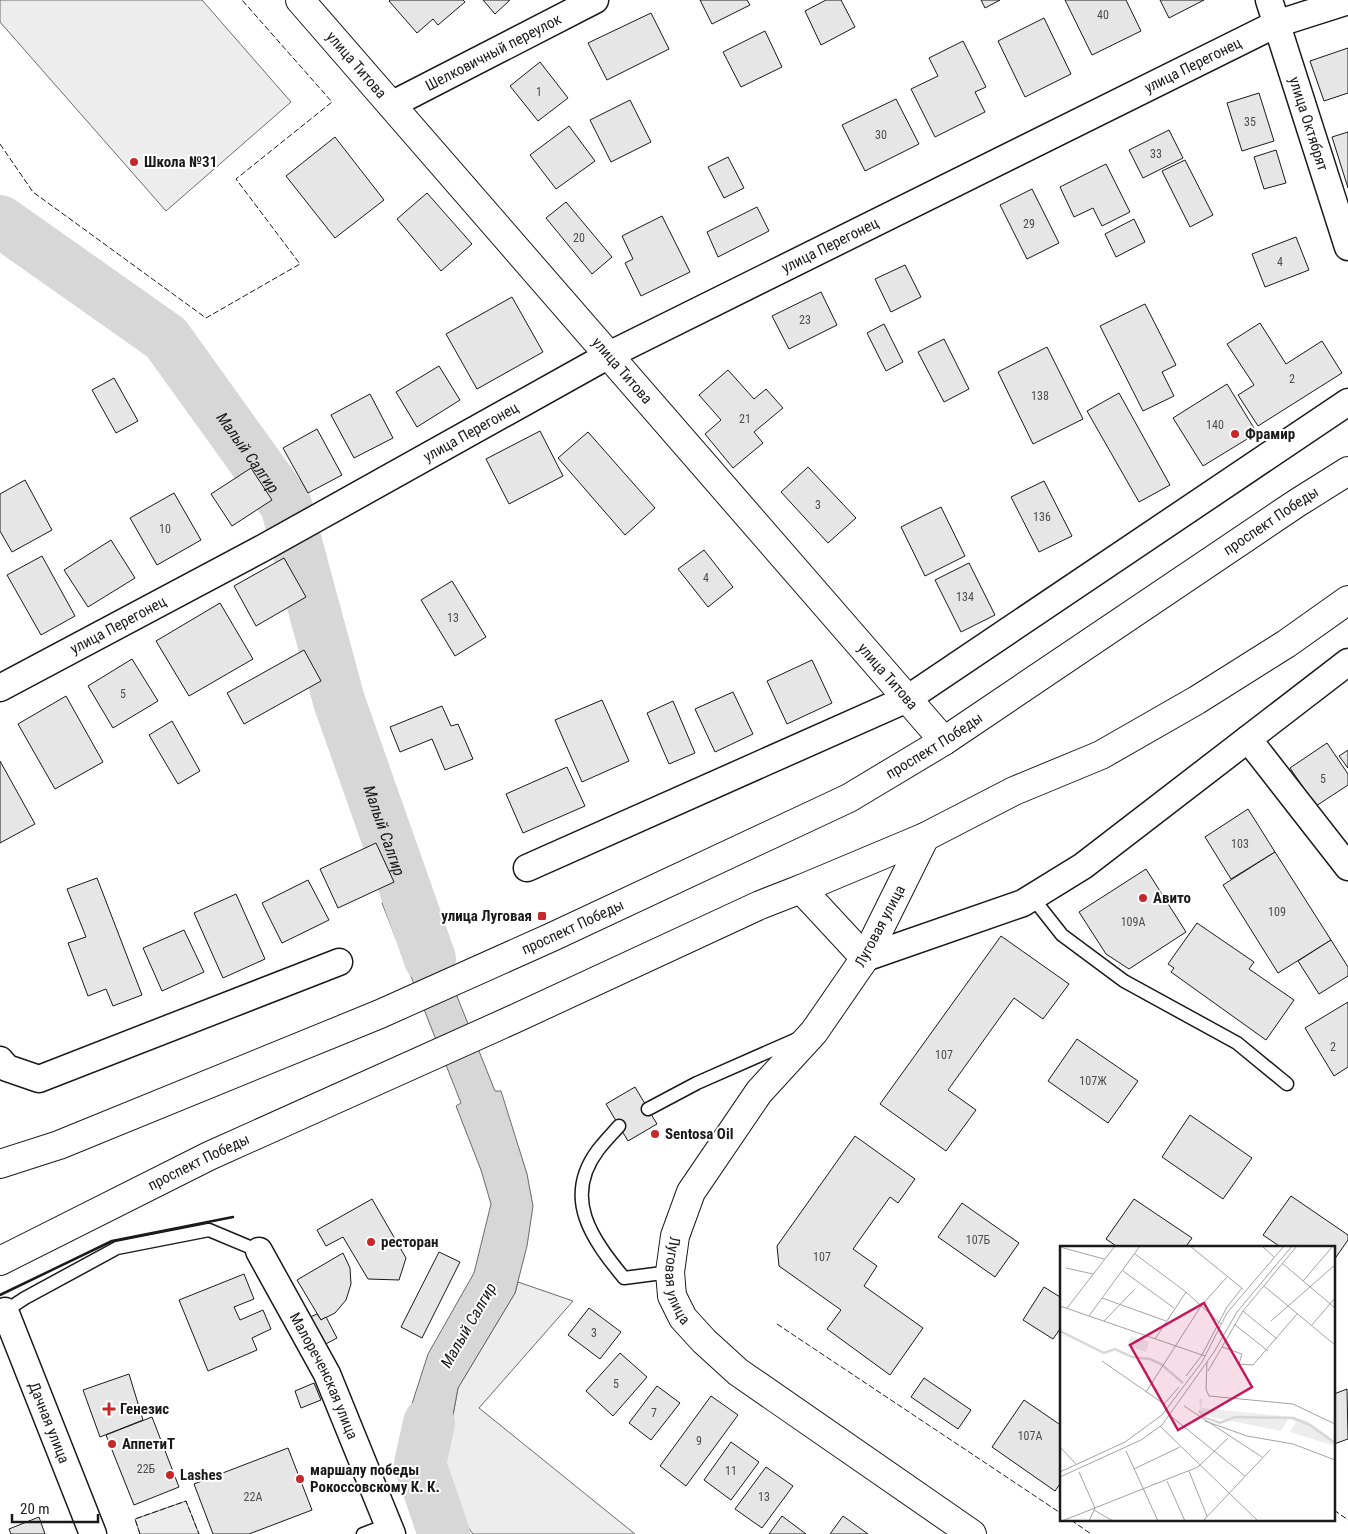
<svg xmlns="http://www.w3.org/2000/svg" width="1348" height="1534" viewBox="0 0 1348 1534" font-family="'Roboto Condensed',sans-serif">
<rect width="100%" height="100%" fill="#fff"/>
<g fill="#ededed" stroke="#6a6a6a">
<path d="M0 0H202L291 102 166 211 0 22Z"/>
<path d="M518 1282 573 1301 479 1408 635 1534H473L442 1491V1475L458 1388 515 1293Z"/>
<path d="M186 1501 199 1534H140L135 1519Z"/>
</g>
<path fill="#d7d7d7" stroke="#6a6a6a" d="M414 889 495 1091H501L527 1174 533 1206 527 1246 515 1293 458 1388 442 1475V1491L403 1495 406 1476 402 1442 411 1407 428 1354 474 1273 491 1204 481 1170 456 1106 461 1103 382 903Z"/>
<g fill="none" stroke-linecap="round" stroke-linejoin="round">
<g stroke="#d7d7d7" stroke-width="52">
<path id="s1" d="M0 221 166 338 286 505 339 701 430 959"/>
<path d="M429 1423 420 1464 444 1534"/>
</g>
</g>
<g fill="#e6e6e6" stroke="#1a1a1a">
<path d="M390 0H463L465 2 438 25 433 19 417 33 389 1Z"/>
<path d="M483 0H510L495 14Z"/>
<path d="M700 0H747L750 5 712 24Z"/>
<path d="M826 0H841L855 27 821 45 805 11Z"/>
<path d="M981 0H1000L985 8Z"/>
<path d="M1065 0H1126L1141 31 1092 55Z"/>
<path d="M1160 0H1204L1169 18Z"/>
<path d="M651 13 669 49 607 80 588 43Z"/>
<path d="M1044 18 1071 74 1025 97 998 41Z"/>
<path d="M765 31 782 67 741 87 723 52Z"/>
<path d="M963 41 986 87 975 92 985 112 935 137 911 89 938 76 929 58Z"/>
<path d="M1348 48V93L1324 101 1310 61Z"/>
<path d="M540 62 568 98 538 121 510 86Z"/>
<path d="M1259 93 1274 141 1242 151 1227 103Z"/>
<path d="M896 99 919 144 865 171 842 125Z"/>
<path d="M630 100 651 142 611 162 590 120Z"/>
<path d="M569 126 595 161 556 189 530 155Z"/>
<path d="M1169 130 1183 158 1143 178 1129 150Z"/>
<path d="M1348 132V188L1332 137Z"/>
<path d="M335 137 384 200 335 238 286 176Z"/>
<path d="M1276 150 1286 183 1264 189 1254 157Z"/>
<path d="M728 157 744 188 724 198 708 167Z"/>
<path d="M1185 160 1213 215 1190 227 1162 171Z"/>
<path d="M1106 164 1130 212 1102 226 1093 208 1074 217 1060 187Z"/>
<path d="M1032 189 1059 243 1027 259 1000 205Z"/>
<path d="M427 193 472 244 441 271 397 219Z"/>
<path d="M566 202 612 257 592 274 546 218Z"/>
<path d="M757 207 769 231 718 257 707 232Z"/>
<path d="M662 216 690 272 641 296 625 263 633 259 622 236Z"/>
<path d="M1134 219 1145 242 1116 257 1105 234Z"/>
<path d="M1296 237 1309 270 1265 287 1252 254Z"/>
<path d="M905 265 921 297 891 312 875 279Z"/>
<path d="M821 292 837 325 789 349 772 316Z"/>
<path d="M512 297 543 352 477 389 446 334Z"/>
<path d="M1145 304 1176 365 1162 372 1174 396 1143 411 1100 326Z"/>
<path d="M1260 323 1286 364 1322 341 1342 373 1258 426 1238 395 1254 385 1227 344Z"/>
<path d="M884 324 903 362 886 371 867 333Z"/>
<path d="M944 339 969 389 944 402 918 352Z"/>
<path d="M1047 347 1083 419 1033 444 998 372Z"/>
<path d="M439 366 460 400 417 427 396 392Z"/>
<path d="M728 370 754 399 766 389 783 408 754 432 763 443 733 468 705 434 721 420 699 395Z"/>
<path d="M114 378 138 421 116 433 92 390Z"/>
<path d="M1227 384 1257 433 1203 466 1173 418Z"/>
<path d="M1119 393 1170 485 1139 502 1087 411Z"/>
<path d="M370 394 393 438 354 458 331 415Z"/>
<path d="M317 429 342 475 308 493 283 448Z"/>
<path d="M540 431 563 476 509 504 486 459Z"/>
<path d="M588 432 655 508 625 535 558 458Z"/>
<path d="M808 467 856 518 828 543 781 492Z"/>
<path d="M251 468 272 500 232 526 211 494Z"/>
<path d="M25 480 52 530 12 552 0 531V494Z"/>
<path d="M1044 481 1072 536 1039 552 1011 497Z"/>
<path d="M174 493 201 540 157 565 130 518Z"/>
<path d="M941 507 965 556 925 576 901 527Z"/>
<path d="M111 540 135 578 88 607 64 570Z"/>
<path d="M704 550 733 587 708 607 678 569Z"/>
<path d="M42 556 75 616 41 635 7 575Z"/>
<path d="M284 558 306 597 256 626 234 586Z"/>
<path d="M969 563 995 615 961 632 935 580Z"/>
<path d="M452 581 486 637 455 656 421 600Z"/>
<path d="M220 603 253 659 189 696 156 641Z"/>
<path d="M304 650 321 681 244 724 227 693Z"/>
<path d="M132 659 158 701 113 728 88 686Z"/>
<path d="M812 660 832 703 787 724 767 681Z"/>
<path d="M733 692 753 734 715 752 695 709Z"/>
<path d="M66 696 103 762 55 789 18 724Z"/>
<path d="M602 700 629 761 582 782 555 720Z"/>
<path d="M673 701 695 753 669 764 647 713Z"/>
<path d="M442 706 451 726 458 724 473 759 445 770 432 739 400 752 390 727Z"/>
<path d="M172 721 200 771 178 784 149 735Z"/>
<path d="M1327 743 1348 774V785L1316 806 1290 768Z"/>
<path d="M1348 750V768L1339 756Z"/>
<path d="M0 761 35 824 0 843Z"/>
<path d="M567 767 585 806 523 833 506 794Z"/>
<path d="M1248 809 1275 852 1231 879 1205 837Z"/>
<path d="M376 843 394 882 338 908 320 869Z"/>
<path d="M1275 852 1331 940 1278 973 1223 885Z"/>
<path d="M1146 869 1186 932 1129 969 1106 954 1079 912Z"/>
<path d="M97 878 142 995 113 1006 106 989 88 996 68 943 86 937 67 889Z"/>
<path d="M308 880 329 920 282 943 262 903Z"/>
<path d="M236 894 265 959 223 978 194 913Z"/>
<path d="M1197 923 1254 962 1249 969 1294 1000 1266 1040 1171 972 1174 968 1168 964Z"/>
<path d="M184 930 204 972 162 991 143 948Z"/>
<path d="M1001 936 1069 984 1043 1019 1014 998 948 1090 976 1110 946 1151 880 1104Z"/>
<path d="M1331 940 1348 967V976L1319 994 1298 961Z"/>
<path d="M1348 1002V1067L1334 1076 1305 1028Z"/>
<path d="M1077 1039 1138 1081 1108 1123 1048 1081Z"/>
<path d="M635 1087 657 1124 628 1141 606 1104Z"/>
<path d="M1190 1115 1252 1158 1223 1199 1162 1157Z"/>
<path d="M855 1136 915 1179 898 1203 890 1197 853 1249 877 1266 864 1286 923 1328 890 1375 827 1329 841 1310 779 1266 777 1246Z"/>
<path d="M1291 1196 1348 1235V1240L1334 1260V1248H1282L1263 1235Z"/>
<path d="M372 1199 406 1258 399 1280 368 1279 343 1237 326 1246 317 1230Z"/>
<path d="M1134 1199 1192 1238 1185 1248H1119L1106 1239Z"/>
<path d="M962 1203 1019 1243 995 1277 938 1237Z"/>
<path d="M439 1252 460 1262 422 1338 401 1327Z"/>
<path d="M343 1253 350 1268 351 1284 346 1300 335 1313 321 1320 297 1280Z"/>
<path d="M244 1274 254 1299 234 1307 240 1320 263 1310 271 1329 252 1338 257 1350 208 1371 179 1300Z"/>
<path d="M1044 1287 1060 1297 1062 1294V1326L1053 1339 1023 1320Z"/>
<path d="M589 1308 621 1332 600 1359 568 1335Z"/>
<path d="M317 1314 321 1320 326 1317 337 1338 322 1346 308 1318Z"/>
<path d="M620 1353 647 1377 613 1416 586 1391Z"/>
<path d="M129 1374 143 1420 100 1437 83 1390Z"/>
<path d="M924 1378 971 1410 958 1429 911 1397Z"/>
<path d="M314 1383 321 1400 301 1408 295 1391Z"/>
<path d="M657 1386 680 1403 651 1440 629 1423Z"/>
<path d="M1347 1389 1348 1439 1334 1444V1394Z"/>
<path d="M711 1396 738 1415 686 1486 660 1466Z"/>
<path d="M1024 1400 1062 1426V1481L1055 1491 992 1447Z"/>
<path d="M152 1417 179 1487 134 1505 106 1435Z"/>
<path d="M731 1442 759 1462 731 1500 704 1480Z"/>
<path d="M288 1448 312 1510 249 1534H213L194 1484Z"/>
<path d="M766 1467 793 1486 762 1528 735 1509Z"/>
<path d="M782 1516 806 1534H769Z"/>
<path d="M843 1516 868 1534H830Z"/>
<path d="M39 1517 45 1534H11L9 1529Z"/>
</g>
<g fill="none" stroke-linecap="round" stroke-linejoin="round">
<defs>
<g id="service">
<path d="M1032 897 1062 935 1124 981 1237 1043 1287 1084"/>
<path d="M648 1109 697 1083 797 1039"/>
<path d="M619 1126C612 1134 605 1141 598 1150 562 1198 592 1239 624 1278L670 1272"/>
<path d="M2 1313 25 1298 117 1248 209 1230 259 1251"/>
<path d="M363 1534 387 1525"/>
</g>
<g id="minor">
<path id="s2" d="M1269 0 1348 247"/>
<path id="s3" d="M391 105 595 0"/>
<path id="s4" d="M0 688 263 548 609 355 1276 24 1348 1"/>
<path d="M1248 739 1348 867"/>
<path d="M527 868 907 699 1348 402"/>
<path d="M865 958 1023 903 1083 866 1348 662"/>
<path d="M0 1060 7 1068 39 1079 339 962"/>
<path id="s5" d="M259 1251 327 1374 392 1534"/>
<path id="s6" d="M5 1311 93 1534"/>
</g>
<g id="secondary">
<path id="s7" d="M300 0 944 741"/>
<path id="s8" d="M925 837 865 958 814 1032 759 1092 691 1192 675 1236 670 1272 672 1296 683 1318 704 1341 738 1372 972 1534"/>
<path d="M801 889 865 958"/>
</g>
<g id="primary">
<path id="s9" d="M0 1164 59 1145 380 1014 552 937 849 798 944 741 1297 503 1348 471"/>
<path id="s10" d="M0 1261 209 1156 514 1019 760 905 801 889 925 837 1014 791 1101 755 1197 700 1286 644 1348 600"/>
</g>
</defs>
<use href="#service" stroke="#1a1a1a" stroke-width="15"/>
<use href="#minor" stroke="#1a1a1a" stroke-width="29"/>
<use href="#secondary" stroke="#1a1a1a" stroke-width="30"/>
<use href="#primary" stroke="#1a1a1a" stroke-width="30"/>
<use href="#service" stroke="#fff" stroke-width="12"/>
<use href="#minor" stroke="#fff" stroke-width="26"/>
<use href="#secondary" stroke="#fff" stroke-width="28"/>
<use href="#primary" stroke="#fff" stroke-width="28"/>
<g stroke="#1a1a1a" stroke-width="1" stroke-dasharray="6 2.5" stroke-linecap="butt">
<path d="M0 144 33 192 206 318 300 264 236 179 332 102 242 0"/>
<path d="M777 1324 1062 1514"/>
<path d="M1334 1510 1348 1520"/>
<path d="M1071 1520 1091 1534"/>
<path d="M140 1534 135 1519 186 1501 199 1534"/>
</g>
<path stroke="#1a1a1a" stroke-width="2.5" d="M0 1295 112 1241 233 1217"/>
</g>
<g fill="#c62828" stroke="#fff" stroke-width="2">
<circle cx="134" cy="162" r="5"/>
<circle cx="1235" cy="434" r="5"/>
<circle cx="1143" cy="898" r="5"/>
<rect x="537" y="911" width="10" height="10" rx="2.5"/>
<circle cx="655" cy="1134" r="5"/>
<circle cx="371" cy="1242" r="5"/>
<path d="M106.5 1401.5h5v5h5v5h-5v5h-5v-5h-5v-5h5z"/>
<circle cx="112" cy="1444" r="5"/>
<circle cx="170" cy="1475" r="5"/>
<circle cx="300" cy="1479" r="5"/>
</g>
<g text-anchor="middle" stroke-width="4" stroke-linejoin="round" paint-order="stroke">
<g font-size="12" fill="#4d4d4d">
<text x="1103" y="19">40</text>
<text x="539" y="96">1</text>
<text x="1250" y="126">35</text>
<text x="881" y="139">30</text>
<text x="1156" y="158">33</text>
<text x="1029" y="228">29</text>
<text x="579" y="242">20</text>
<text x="1280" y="266">4</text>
<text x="805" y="324">23</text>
<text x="1292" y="383">2</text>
<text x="1040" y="400">138</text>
<text x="745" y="423">21</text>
<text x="1215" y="429">140</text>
<text x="818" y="509">3</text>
<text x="1042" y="521">136</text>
<text x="165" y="533">10</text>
<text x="706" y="582">4</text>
<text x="965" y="601">134</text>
<text x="453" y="622">13</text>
<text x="123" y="698">5</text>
<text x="1323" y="783">5</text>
<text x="1240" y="848">103</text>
<text x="1277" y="916">109</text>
<text x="1133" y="926">109А</text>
<text x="1333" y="1051">2</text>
<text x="944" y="1059">107</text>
<text x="1093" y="1085">107Ж</text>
<text x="978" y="1244">107Б</text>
<text x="822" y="1261">107</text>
<text x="594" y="1337">3</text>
<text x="616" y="1388">5</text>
<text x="654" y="1417">7</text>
<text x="1030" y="1440">107А</text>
<text x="699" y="1445">9</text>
<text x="146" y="1473">22Б</text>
<text x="731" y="1475">11</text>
<text x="253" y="1501">22А</text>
<text x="764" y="1501">13</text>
</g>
<g font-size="15" fill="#1a1a1a" stroke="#fff">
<text dy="5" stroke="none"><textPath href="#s3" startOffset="115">Шелковичный переулок</textPath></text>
<text dy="5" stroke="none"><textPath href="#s7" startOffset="86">улица Титова</textPath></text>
<text dy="5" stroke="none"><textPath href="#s4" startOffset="1346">улица Перегонец</textPath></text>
<text dy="5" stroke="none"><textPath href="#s2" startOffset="130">улица Октябрят</textPath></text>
<text dy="5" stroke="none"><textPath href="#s4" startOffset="941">улица Перегонец</textPath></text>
<text dy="5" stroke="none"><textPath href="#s7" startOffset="491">улица Титова</textPath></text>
<text dy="5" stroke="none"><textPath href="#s4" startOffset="536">улица Перегонец</textPath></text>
<text dy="5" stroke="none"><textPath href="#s9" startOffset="1430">проспект Победы</textPath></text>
<text dy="5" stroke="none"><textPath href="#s4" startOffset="134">улица Перегонец</textPath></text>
<text dy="5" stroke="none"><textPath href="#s7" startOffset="896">улица Титова</textPath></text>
<text dy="5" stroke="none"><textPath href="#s9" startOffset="1025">проспект Победы</textPath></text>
<text transform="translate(880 926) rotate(-62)" y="5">Луговая улица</text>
<text dy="5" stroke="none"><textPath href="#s9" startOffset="620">проспект Победы</textPath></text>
<text dy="5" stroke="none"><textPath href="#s10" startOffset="222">проспект Победы</textPath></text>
<text dy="5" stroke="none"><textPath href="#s8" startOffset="520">Луговая улица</textPath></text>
<text dy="5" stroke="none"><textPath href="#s5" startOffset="141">Малореченская улица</textPath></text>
<text dy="5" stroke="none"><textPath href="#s6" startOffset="120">Дачная улица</textPath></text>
</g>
<g font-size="15" font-weight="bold" fill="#1a1a1a" stroke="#fff" text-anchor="start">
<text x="144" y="167">Школа №31</text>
<text x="1245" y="439">Фрамир</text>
<text x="1153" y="903">Авито</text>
<text x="532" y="921" text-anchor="end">улица Луговая</text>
<text x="665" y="1139">Sentosa Oil</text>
<text x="381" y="1247">ресторан</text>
<text x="120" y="1414">Генезис</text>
<text x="122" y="1449">АппетиТ</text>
<text x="310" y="1475">маршалу победы<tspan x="310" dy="17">Рокоссовскому К. К.</tspan></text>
<text x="180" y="1480">Lashes</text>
</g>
<g font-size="16" font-style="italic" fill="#1a1a1a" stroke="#fff">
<text dy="6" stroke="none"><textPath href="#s1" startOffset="344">Малый Салгир</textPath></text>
<text dy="6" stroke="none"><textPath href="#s1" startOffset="749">Малый Салгир</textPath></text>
<text transform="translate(468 1325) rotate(-60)" y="6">Малый Салгир</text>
</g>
</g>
<g transform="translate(1060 1246)">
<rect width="275" height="275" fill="#fff"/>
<path d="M71 90 89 96 86 106 67 100ZM139 153H143L141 162 233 171 247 175 275 195V200L230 186 236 176 232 173H228L221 185 151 171 141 167Z" fill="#ededed"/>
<path fill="none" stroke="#d7d7d7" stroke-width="2.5" d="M0 85 44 107 55 103 72 111 90 113 101 118 123 137M139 165 146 172 160 177 175 171 233 172 250 179 275 197"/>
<path fill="none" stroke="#a3a3a3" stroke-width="1" d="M130 0 183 43M202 0 214 11M0 1 44 13M75 8 126 46 161 78M222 17 275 62M6 22 33 28M63 25 114 62M243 35 273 0M204 40 275 99M42 52 106 75M0 60 145 110M7 62 55 0M183 65 217 93M29 70 80 0M44 75 74 44M211 75 275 19M174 78 208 105M251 80 275 52M95 93 126 46M162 101 182 108 179 118 193 119 237 68M42 115 104 158 119 141M147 116 146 143 149 150 233 158 275 178M148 125 183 65 237 0M126 130 142 109 167 61 182 42M86 146 141 60 167 31M124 160 202 211M112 171 185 230M145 175 187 190 233 198 275 214M100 180 198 275M0 201 16 218M66 205 98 275M74 223 120 201M129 225 147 270M0 226 65 196 102 169 142 116 167 67 224 0M19 226 35 262 29 275M0 231 81 194 102 179 154 106 177 66 232 0M107 235 125 275M34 264 53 275M2 275 138 221 168 192M143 275 210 204"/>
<path fill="#c2185b" fill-opacity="0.15" stroke="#c2185b" stroke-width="2.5" d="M144 57 192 141 118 184 70 99Z"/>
<rect width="275" height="275" fill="none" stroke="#1a1a1a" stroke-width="2.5"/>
</g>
<path d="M12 1514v8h86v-8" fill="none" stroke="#1a1a1a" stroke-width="2.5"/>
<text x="20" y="1514" font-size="15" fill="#1a1a1a" stroke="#ffffff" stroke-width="4" paint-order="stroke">20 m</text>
</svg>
